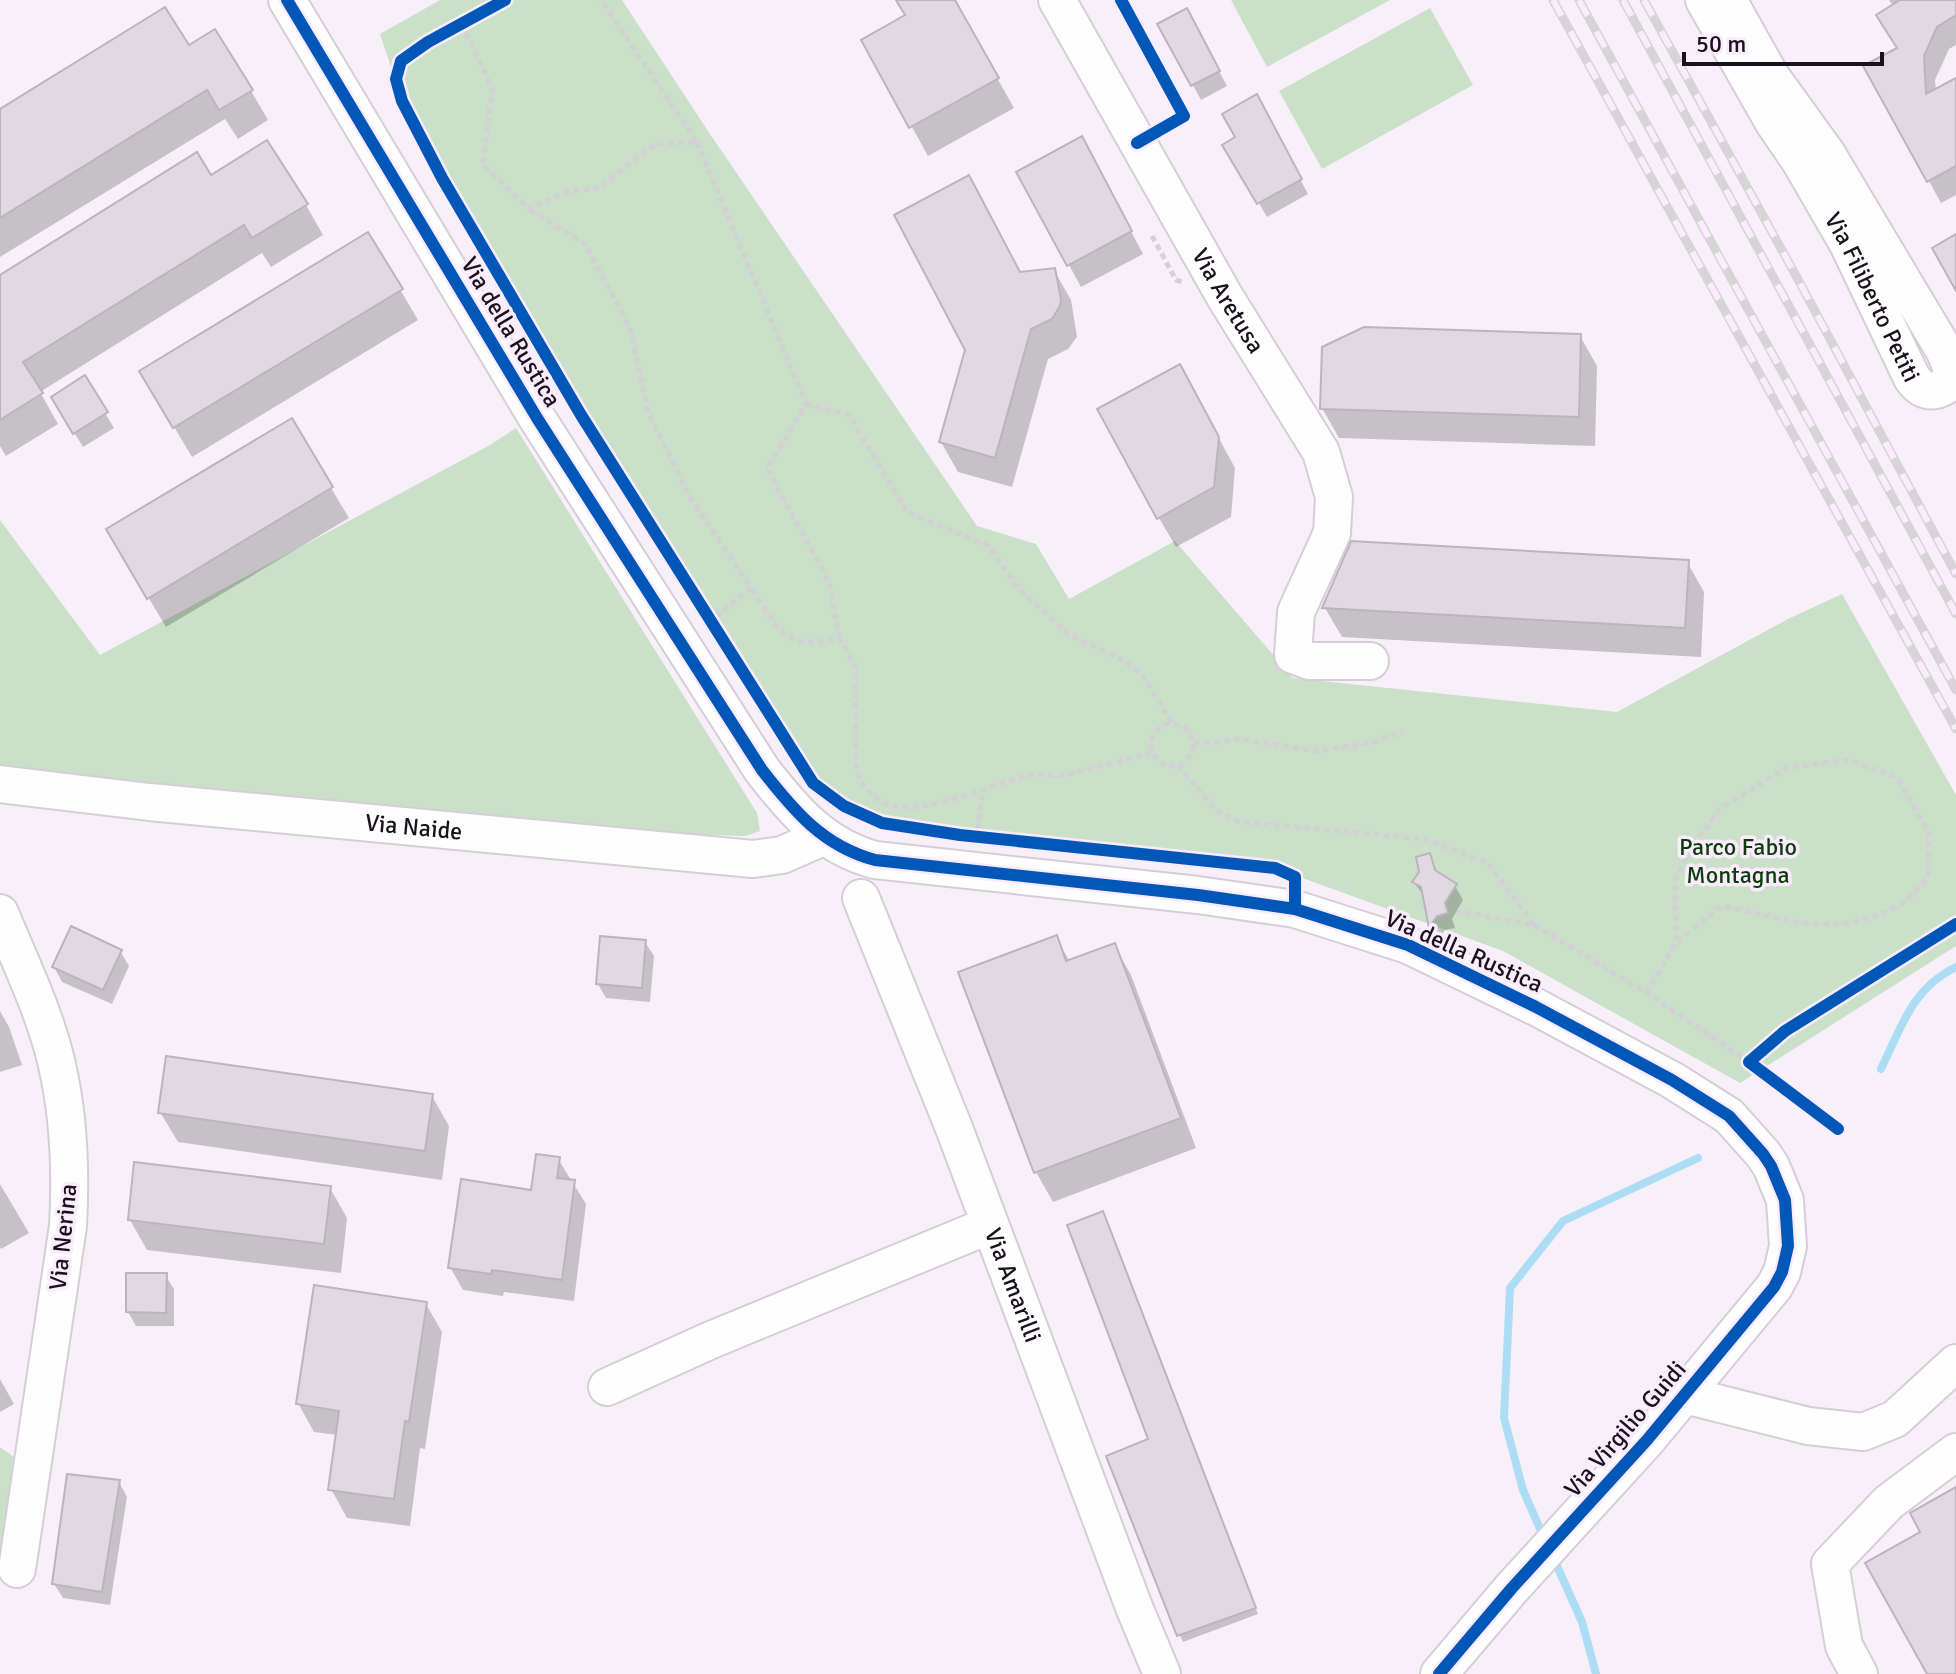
<svg xmlns="http://www.w3.org/2000/svg" width="1956" height="1674" viewBox="0 0 1956 1674" font-family="Signika,sans-serif">
<rect width="100%" height="100%" fill="#f8f0f9"/>
<g fill="#cae0c9">
<path d="M440 0H622L710 134 977 526 1036 544 1069 599 1175 541 1293 678 1617 712 1788 619 1842 594 1956 795V946L1740 1083 1503 951 1275 868 960 835 882 823 844 806 813 783 581 415 443 178 402 101 380 34Z"/>
<path d="M1231 0H1390L1267 67Z"/>
<path d="M1430 8 1473 85 1322 169 1279 91Z"/>
<path d="M516 428 757 813 760 831 745 836 706 835 0 769V520L100 655 490 445Z"/>
<path d="M0 1447 18 1460 0 1557Z"/>
</g>
<g fill="#0003">
<path d="M903 0H953L1014 108 928 156 864 40 907 16Z"/>
<path d="M1889 0H1956V45L1949 49 1935 80 1936 91 1956 80V195L1941 203 1929 181 1899 49 1894 7Z"/>
<path d="M1160 25H1194L1227 86 1201 100Z"/>
<path d="M188 48 251 91 268 120 238 139 225 119 0 257V111Z"/>
<path d="M1264 111 1308 194 1267 217 1225 145 1238 138Z"/>
<path d="M1094 161 1143 254 1081 287 1069 265Z"/>
<path d="M210 177 306 205 323 235 271 267 262 253 40 392 58 424 6 456 0 446V277Z"/>
<path d="M368 235 418 320 192 457 141 371Z"/>
<path d="M1054 270 1071 300 1077 337 1068 349 1048 359 1012 487 958 472 941 442 967 350 1020 274Z"/>
<path d="M1580 336 1597 366 1595 446 1339 438 1322 408Z"/>
<path d="M84 378 114 428 83 447 53 397Z"/>
<path d="M1196 396 1235 468 1231 517 1176 547 1159 518Z"/>
<path d="M291 421 349 518 166 627 108 530Z"/>
<path d="M1687 562 1704 592 1701 657 1342 637 1325 608Z"/>
<path d="M1429 855 1439 875 1455 886 1463 900 1452 919 1455 928 1445 930 1439 940 1431 927 1426 898 1414 883Z"/>
<path d="M1056 937 1070 962 1114 945 1131 975 1196 1148 1053 1202 1036 1172Z"/>
<path d="M645 942 654 956 650 1002 606 998 598 984Z"/>
<path d="M120 951 129 966 112 1004 62 982 54 967Z"/>
<path d="M0 1011 9 1027 22 1065 0 1072Z"/>
<path d="M432 1096 449 1126 442 1180 178 1142 160 1112Z"/>
<path d="M558 1159 586 1204 574 1301 504 1292 503 1296 463 1290 450 1267 533 1193Z"/>
<path d="M0 1184 29 1233 1 1249 0 1247Z"/>
<path d="M330 1188 347 1218 341 1273 147 1250 130 1220Z"/>
<path d="M1106 1220 1258 1614 1183 1642 1108 1457 1151 1440Z"/>
<path d="M165 1275 174 1289V1326H136L128 1312Z"/>
<path d="M426 1304 442 1332 425 1449 420 1448 410 1526 347 1518 331 1489 338 1435 314 1432 298 1403Z"/>
<path d="M0 1379 14 1404 0 1412Z"/>
<path d="M119 1482 127 1497 110 1605 63 1598 54 1584Z"/>
</g>
<g fill="none" stroke-linecap="round" stroke-linejoin="round">
<g stroke="#adddf4" stroke-width="8">
<path d="M1881 1069C1901 1028 1912 988 1956 967"/>
<path d="M1544 1538 1523 1490 1504 1418 1510 1288 1563 1221 1698 1158"/>
<path d="M1553 1557 1582 1622 1596 1674"/>
</g>
</g>
<g fill="#e1d9e2" stroke="#bcb4bd" stroke-width="2">
<path d="M896 0H955L999 78 909 128 861 40 905 15Z"/>
<path d="M1900 0H1956V15L1937 27 1924 56 1926 94 1956 78V166L1927 182 1863 66 1897 48 1876 15Z"/>
<path d="M165 7 189 45 215 29 253 90 219 110 207 90 0 218V109Z"/>
<path d="M1187 8 1220 71 1191 86 1157 24Z"/>
<path d="M1257 94 1302 179 1257 204 1222 145 1235 137 1222 114Z"/>
<path d="M1082 136 1132 231 1067 266 1016 172Z"/>
<path d="M267 140 308 204 252 238 244 225 23 362 43 393 0 420V275L197 152 211 175Z"/>
<path d="M969 175 1020 272 1055 268 1061 299 1060 306 1052 319 1031 329 995 458 939 442 965 350 894 215Z"/>
<path d="M368 232 403 289 173 428 139 371Z"/>
<path d="M1956 234V291L1932 248Z"/>
<path d="M1364 327 1581 334 1579 417 1320 409 1322 347Z"/>
<path d="M1180 364 1219 437 1214 487 1157 519 1097 409Z"/>
<path d="M85 375 108 412 73 434 51 397Z"/>
<path d="M292 418 333 487 147 599 106 529Z"/>
<path d="M1351 541 1689 560 1685 628 1322 608Z"/>
<path d="M1430 853 1435 870 1457 884 1445 903 1448 913 1437 916 1429 928 1421 887 1412 882 1419 872 1416 857Z"/>
<path d="M71 926 122 950 103 990 52 967Z"/>
<path d="M1057 935 1066 961 1115 943 1181 1118 1034 1173 958 972Z"/>
<path d="M600 936 646 940 642 988 596 984Z"/>
<path d="M166 1056 433 1094 425 1151 158 1113Z"/>
<path d="M536 1154 560 1157 557 1178 575 1180 562 1280 492 1270 491 1274 448 1268 461 1179 531 1190Z"/>
<path d="M134 1162 331 1186 324 1244 128 1220Z"/>
<path d="M1103 1211 1256 1608 1177 1636 1106 1456 1148 1439 1067 1225Z"/>
<path d="M126 1273H167L166 1313 126 1312Z"/>
<path d="M314 1285 427 1302 409 1422 405 1421 394 1499 328 1490 339 1411 296 1404Z"/>
<path d="M67 1474 120 1480 102 1592 52 1584Z"/>
<path d="M1956 1487V1674H1927L1865 1563 1920 1532 1910 1513Z"/>
</g>
<g fill="none" stroke-linecap="round" stroke-linejoin="round">
<defs>
<g id="minor">
<path d="M287 0 537 418 762 770C794 811 823 846 875 860L1198 895 1295 909 1408 945 1536 1007 1672 1080 1729 1116 1763 1154 1771 1166 1785 1200 1788 1246 1782 1272 1774 1287 1647 1440 1512 1588 1439 1674"/>
<path id="s1" d="M1057 0 1225 297 1321 452 1334 497 1332 533 1296 612 1293 655 1309 661H1370"/>
<path id="s2" d="M1704 0 1774 123 1800 161 1848 244 1912 378C1924 395 1939 394 1953 379L1950 364 1944 350 1827 154 1770 75 1728 0"/>
<path id="s3" d="M0 784 149 802 753 859 782 855 823 837"/>
<path id="s4" d="M861 898 954 1128 1134 1607 1162 1674"/>
<path d="M0 913C20 962 45 1012 57 1065 69 1117 71 1172 68 1226L17 1569"/>
<path d="M607 1387 711 1340 990 1225"/>
<path d="M1685 1395 1808 1426 1863 1432 1895 1419 1956 1363"/>
<path d="M1859 1674 1844 1646 1830 1564 1889 1502 1956 1452"/>
</g>
</defs>
<use href="#minor" stroke="#d6ced7" stroke-width="40"/>
<g stroke="#d3d1d3" stroke-width="5" stroke-dasharray="6 4" stroke-linecap="butt">
<path d="M462 24 492 88 483 165 529 209 569 191 599 188 655 144 697 142 601 0"/>
<path d="M697 142 806 404 767 469 829 582 839 637C785 654 778 627 751 588"/>
<path d="M530 210 585 244 630 328 648 412 690 497 751 588 704 626"/>
<path d="M1152 236 1176 280 1183 282"/>
<path d="M806 404 849 415 907 512 987 545 1020 590 1068 634 1124 661 1142 674 1172 723"/>
<path d="M839 637 855 666 856 766C877 849 984 781 1033 775 1043 773 1053 777 1063 775 1093 769 1123 760 1152 752"/>
<circle cx="1172" cy="745" r="21"/>
<path d="M1194 742 1211 743 1239 739 1317 751 1369 743 1402 732"/>
<path d="M1178 765 1215 810 1240 822 1424 839 1488 863 1534 925 1457 911"/>
<path d="M976 840 983 790"/>
<path d="M1534 925 1647 993 1749 1062"/>
<path d="M1647 993 1676 942 1722 906C1787 918 1832 940 1896 907 1908 901 1918 887 1928 878L1929 833 1897 777 1847 760 1786 768 1720 809 1693 845 1675 879 1676 942"/>
</g>
<use href="#minor" stroke="#fefdfe" stroke-width="36"/>
<defs>
<g id="rail">
<path d="M1553 0 1956 729"/>
<path d="M1579 0 1956 690"/>
<path d="M1623 0 1956 614"/>
<path d="M1644 0 1794 272 1956 574"/>
</g>
</defs>
<use href="#rail" stroke="#d6d4d6" stroke-width="9"/>
<use href="#rail" stroke="#fbecfd" stroke-width="6" stroke-dasharray="18" stroke-linecap="butt"/>
<defs>
<g id="cycleway">
<path d="M287 0 537 418 762 770C794 811 823 846 875 860L1198 895 1295 909 1408 945 1536 1007 1672 1080 1729 1116 1763 1154 1771 1166 1785 1200 1788 1246 1782 1272 1774 1287 1647 1440 1512 1588 1439 1674"/>
<path d="M505 0 428 42 401 61 396 79 402 101 442 178 581 415 813 783 844 806 882 823 960 835 1275 868 1295 877V909"/>
<path d="M1121 0 1184 116 1137 143"/>
<path d="M1838 1129 1749 1062 1785 1031 1956 924"/>
</g>
</defs>
<use href="#cycleway" stroke="#fbecfd" stroke-width="17"/>
<use href="#cycleway" stroke="#0057b8" stroke-width="12"/>
</g>
<g text-anchor="middle" stroke-width="7" stroke-linejoin="round" paint-order="stroke">
<g font-size="24" fill="#19111b" stroke="#fbecfd">
<text dy="8" stroke="none"><textPath href="#s2" startOffset="342">Via Filiberto Petiti</textPath></text>
<text dy="8" stroke="none"><textPath href="#s1" startOffset="346">Via Aretusa</textPath></text>
<text transform="translate(511 332) rotate(59)" y="8">Via della Rustica</text>
<text dy="8" stroke="none"><textPath href="#s3" startOffset="416">Via Naide</textPath></text>
<text transform="translate(1464 951) rotate(24)" y="8">Via della Rustica</text>
<text transform="translate(63 1237) rotate(-84)" y="8">Via Nerina</text>
<text dy="8" stroke="none"><textPath href="#s4" startOffset="416">Via Amarilli</textPath></text>
<text transform="translate(1625 1429) rotate(-49)" y="8">Via Virgilio Guidi</text>
</g>
<g font-size="24" fill="#0c3b0c" stroke="#fbecfd">
<text x="1738" y="855">Parco Fabio<tspan x="1738" dy="28">Montagna</tspan></text>
</g>
</g>
<path d="M1684 52v12h198v-12" fill="none" stroke="#19111b" stroke-width="4"/>
<text x="1696" y="52" font-size="24" fill="#19111b" stroke="#fbecfd" stroke-width="6" paint-order="stroke">50 m</text>
</svg>
